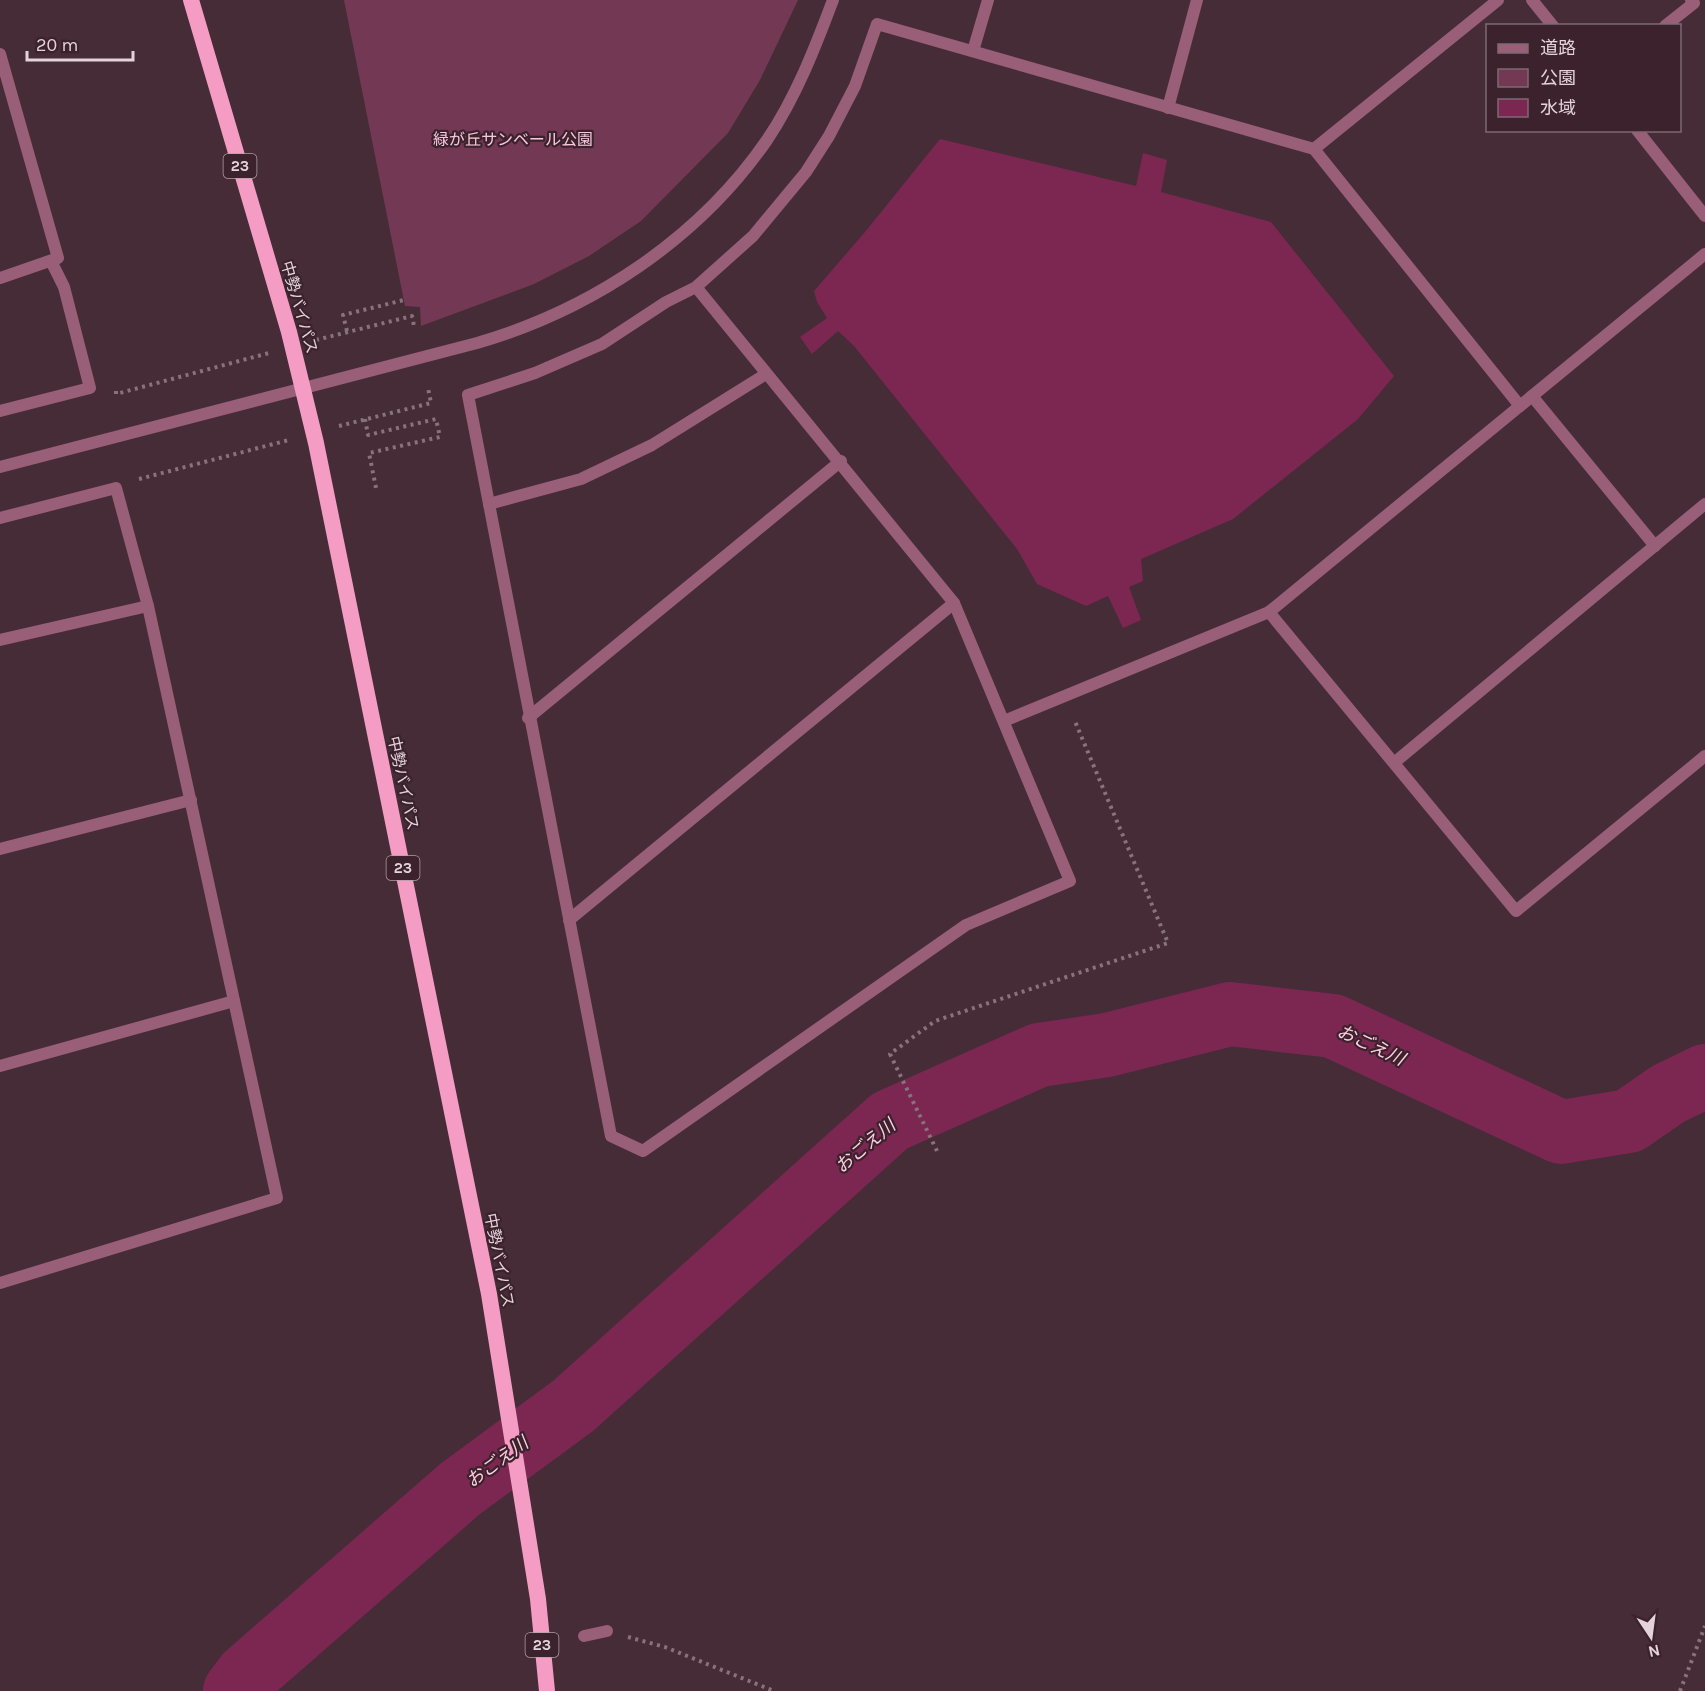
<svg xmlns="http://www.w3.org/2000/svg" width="1705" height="1691" viewBox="0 0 1705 1691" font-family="Karla,'Noto Sans JP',sans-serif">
<rect width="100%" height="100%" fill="#462c37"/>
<path fill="#733954" d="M344 0H798L760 80 728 133 641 221 589 256 534 284 421 326 420 307 405 306Z"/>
<path fill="#7b2752" d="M940 139 1136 186 1143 153 1167 160 1161 192 1271 222 1394 376 1358 419 1233 519 1141 559 1143 581 1129 587 1141 620 1123 628 1108 596 1086 606 1037 584 1017 549 854 346 838 331 812 354 800 337 827 318 817 302 814 291 865 232Z"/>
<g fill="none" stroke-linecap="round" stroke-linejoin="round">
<path stroke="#7b2752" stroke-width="64" d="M235 1691 247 1675 460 1489 573 1406 890 1121 1039 1055 1107 1045 1230 1014 1333 1026 1561 1132 1629 1121 1668 1094 1705 1076"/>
<g stroke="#88727b" stroke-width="4" stroke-dasharray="3 4.5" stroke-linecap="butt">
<path d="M347 331 343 315 404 300"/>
<path d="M316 340 412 316 414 326"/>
<path d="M116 391V394L269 353"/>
<path d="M365 419 368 435 436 419 440 437 369 453 376 488"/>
<path d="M339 426 431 403 428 388"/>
<path d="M139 479 289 440"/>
<path d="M937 1151 890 1054 935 1021 1168 943 1074 719"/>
<path d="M628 1637 665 1647 774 1691"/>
<path d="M1680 1691 1705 1626"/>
</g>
<g stroke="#995e78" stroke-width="12">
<path d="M1532 0 1553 26"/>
<path d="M1665 26 1694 3 1691 0"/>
<path d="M973 51 988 0"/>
<path d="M0 54 58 258 0 278"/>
<path d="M1168 108 1197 0"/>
<path d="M1637 130 1705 216"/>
<path d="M1314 149 1498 0"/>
<path d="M696 287 954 603 1070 881 966 925 643 1151 611 1136 468 395 535 373 602 344 666 302 696 287 753 236 806 172 829 136 855 86 877 24 1314 149 1520 406"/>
<path d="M1532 396 1655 546"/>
<path d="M0 411 90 388 64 287 51 261"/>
<path d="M489 504 581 479 652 445 766 374"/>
<path d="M0 518 116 488 148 606"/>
<path d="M1269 612 1516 911 1705 756"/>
<path d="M0 640 148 606 277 1198 0 1283"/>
<path d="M528 718 841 461"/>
<path d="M1004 721 1269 612 1705 254"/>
<path d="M1395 762 1705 504"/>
<path d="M0 849 191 800"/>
<path d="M569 920 954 603"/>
<path d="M0 1066 234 1001"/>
<path d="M584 1636 607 1631"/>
</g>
<path stroke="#995e78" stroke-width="12" d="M0 467 477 343C591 310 699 239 767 140 796 97 815 48 833 0"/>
<path stroke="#f49cc4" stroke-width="16" d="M191 0 289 332 316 443 489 1294 538 1599 547 1691"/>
</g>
<g text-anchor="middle" stroke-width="4.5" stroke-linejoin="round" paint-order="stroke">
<g fill="#3b222d" stroke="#b19ea6" stroke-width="1.5">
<rect x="223.5" y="154" width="33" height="24" rx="4.5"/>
<rect x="386.5" y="856" width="33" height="24" rx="4.5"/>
<rect x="525.5" y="1633" width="33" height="24" rx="4.5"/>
</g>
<g font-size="15" font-weight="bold" fill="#e4d3da">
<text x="240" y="171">23</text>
<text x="403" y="873">23</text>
<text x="542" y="1650">23</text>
</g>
<g font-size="16" fill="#fac8dd" stroke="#3b222d">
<text x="513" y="145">緑が丘サンベール公園</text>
</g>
<g font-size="16" fill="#e4d3da" stroke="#3b222d">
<text transform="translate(300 307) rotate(74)" y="6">中勢バイパス</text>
<text transform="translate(404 783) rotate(78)" y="6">中勢バイパス</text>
<text transform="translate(500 1260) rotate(79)" y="6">中勢バイパス</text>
</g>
<g font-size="18" font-style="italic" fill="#ffcde1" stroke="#3b222d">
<text transform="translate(1371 1045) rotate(25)" y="6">おごえ川</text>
<text transform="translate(865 1146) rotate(-40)" y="6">おごえ川</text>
<text transform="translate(497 1462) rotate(-36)" y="6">おごえ川</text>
</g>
</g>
<rect x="1486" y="24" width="195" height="108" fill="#3b222d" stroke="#7f6972" stroke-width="1.5"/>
<rect x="1498" y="44" width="30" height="9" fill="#995e78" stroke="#7f6972" stroke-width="1.5"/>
<text x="1540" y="54" font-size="18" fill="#e4d3da">道路</text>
<rect x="1498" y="69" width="30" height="18" fill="#733954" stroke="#7f6972" stroke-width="1.5"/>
<text x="1540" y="84" font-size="18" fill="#e4d3da">公園</text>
<rect x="1498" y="99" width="30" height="18" fill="#7b2752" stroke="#7f6972" stroke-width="1.5"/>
<text x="1540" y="114" font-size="18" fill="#e4d3da">水域</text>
<g transform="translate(1651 1637) rotate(167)" stroke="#3b222d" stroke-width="4.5" paint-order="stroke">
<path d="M0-4.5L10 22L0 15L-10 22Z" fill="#e4d3da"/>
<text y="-9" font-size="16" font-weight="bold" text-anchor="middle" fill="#e4d3da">N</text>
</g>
<path d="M27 51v9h106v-9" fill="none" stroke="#e4d3da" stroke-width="3"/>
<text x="36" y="51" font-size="18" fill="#e4d3da" stroke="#3b222d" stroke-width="4.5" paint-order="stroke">20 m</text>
</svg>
